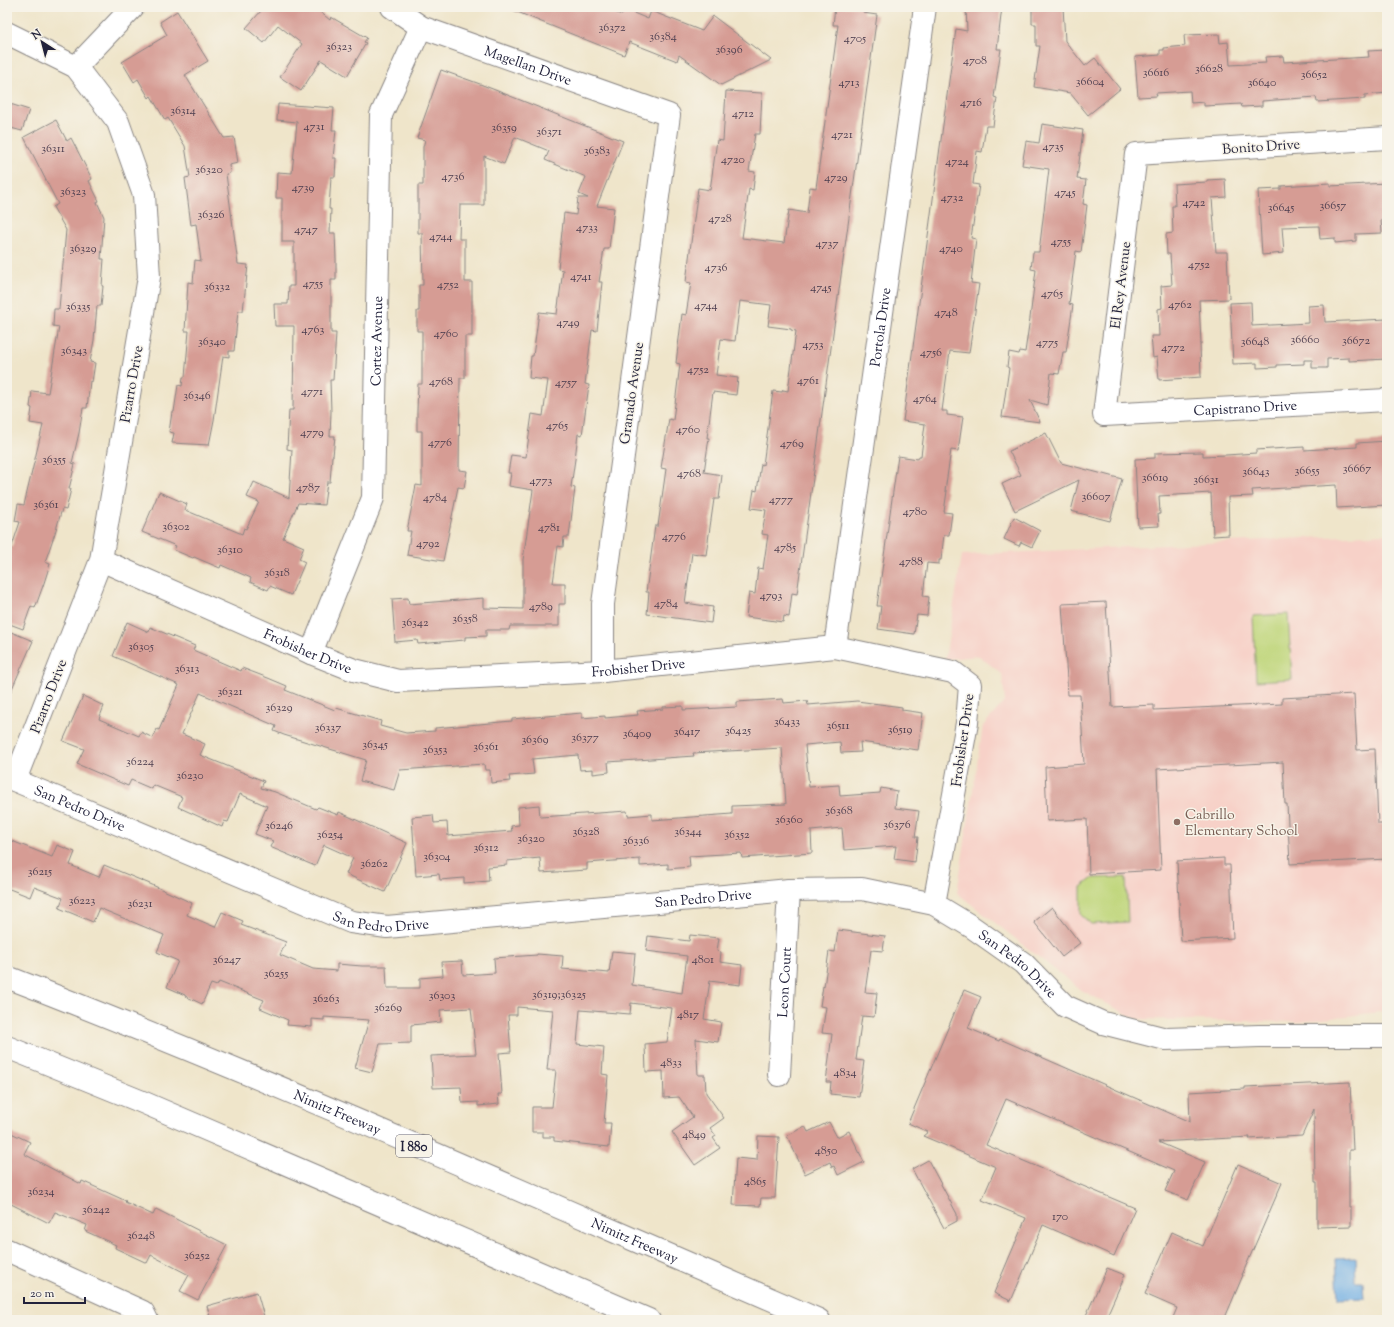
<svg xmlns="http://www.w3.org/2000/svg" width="1394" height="1327" viewBox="0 0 1394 1327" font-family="'Sorts Mill Goudy',serif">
<rect width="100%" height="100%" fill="#f7f3e8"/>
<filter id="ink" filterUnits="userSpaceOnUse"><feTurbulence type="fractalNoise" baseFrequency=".025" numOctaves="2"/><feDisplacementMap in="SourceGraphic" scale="8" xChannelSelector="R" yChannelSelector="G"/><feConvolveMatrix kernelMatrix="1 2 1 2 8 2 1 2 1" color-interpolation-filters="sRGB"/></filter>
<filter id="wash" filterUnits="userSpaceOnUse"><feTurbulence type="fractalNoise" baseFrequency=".012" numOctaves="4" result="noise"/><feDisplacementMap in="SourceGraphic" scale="16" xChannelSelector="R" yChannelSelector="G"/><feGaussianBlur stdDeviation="0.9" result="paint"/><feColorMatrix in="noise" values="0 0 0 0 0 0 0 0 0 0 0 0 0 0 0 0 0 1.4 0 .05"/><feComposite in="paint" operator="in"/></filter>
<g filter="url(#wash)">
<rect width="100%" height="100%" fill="#efe5ca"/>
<path fill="#f7d1c8" d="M1387 534V692H1383L1387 752V1011L1300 1022 1136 1019 1081 990 957 893 983 726 1005 701 1002 674 979 656 945 659 962 555Z"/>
<g fill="#bfd67a" stroke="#707c5a">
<path d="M1288 614 1292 679 1256 681 1253 616Z"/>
<path d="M1383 692H1387V752Z"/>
<path d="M1126 877 1128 922 1091 924 1081 915V887L1093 878Z"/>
</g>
<path fill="#71afe4" stroke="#4a6890" d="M1355 1257 1356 1282H1363L1364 1298 1338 1299 1336 1258Z"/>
<g id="blocks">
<g fill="#d69c94">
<path d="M257 7H314L330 20 331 17 367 38 364 42 366 43 347 76 321 60 301 91 280 77 302 44 278 25 264 43 246 28 261 11Z"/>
<path d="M508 7H602L622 15 624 9 648 19 651 11 702 31 713 16 771 60 721 85 679 55 677 61 629 42 624 55 539 21 508 8Z"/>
<path d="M835 7H864L863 13 877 15 797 594 792 593 789 617 784 616 783 622 746 617 749 593 755 594 758 568 763 569 768 535 762 534 766 510 751 508 754 490 757 491 761 464 763 465 773 391 782 392 783 390 788 391 796 331 791 330V329L768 326 771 305 740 301 735 341 721 339 716 375 738 378 736 395 713 392 707 438H709L704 472 722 475 719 499H714L706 555 692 553 685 603 713 607 711 623 647 614 649 592H646L655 526H658L666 469 661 468 669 419 673 420 680 364 676 363 682 314 686 315 691 283 686 282 698 188 710 190 717 140 723 141 726 91 762 93 760 134H755L749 171 755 172 753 190 749 189 742 238 784 243 789 210 807 213 810 187 816 188 838 25H833Z"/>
<path d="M966 7H1002L997 49H1001L994 97 997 98 993 126H986L982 152 977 151 973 184 979 185 971 238 976 239 971 283 979 284 969 353 950 351 942 411H947V415L963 417 958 451 951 450 945 491H947L944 512 952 513 949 535H944L941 560H939V564L927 563 923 596 929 597 927 616 917 615 914 634 878 629 881 606H877L898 456 918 459 919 456H921L925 424 903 421 956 29 967 31Z"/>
<path d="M1032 7H1063L1065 41 1085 66 1095 58 1120 89 1088 115 1070 93 1034 87 1040 46H1036V24H1032Z"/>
<path d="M177 11 208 61 185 75 224 138 234 137 238 163 229 165 230 173 226 174 238 264 248 265 243 311H238L234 351H229V357L223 356 214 420 209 445 172 443 174 433 169 432 172 412H174L178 385 182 386 183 377H185L189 331H185L188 282 193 283 195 260 201 261 196 224 191 225 185 178 190 177 185 146 168 118 165 120 151 96 149 98 138 79 134 82 122 62 167 35 160 22Z"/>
<path d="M1219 34 1220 43 1228 42 1230 65 1266 63 1265 57 1283 56 1284 62 1369 57 1368 51 1386 50 1387 93 1365 95V99L1317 102 1316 97 1262 101V106L1242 107 1241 104 1204 106V102L1191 103 1190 91 1156 93 1157 96 1138 97 1135 57 1160 55V50H1164V48L1185 46 1184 35Z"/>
<path d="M441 70 480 84 623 141 597 206 614 208 609 249H604L599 282H602L597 331 592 330 585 384 589 385 582 435 578 434 575 459 571 487 575 488 569 537H564L563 547 558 546 553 583H565V604H559V626H510L509 630H486V636L465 637V640L418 644 417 640 395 642 392 599 408 598 409 604 484 598V608L523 609V560L533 490 509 486 511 473H508L511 455 526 457 532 414 543 416 548 380 529 378 531 356H533L539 312 557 314 563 270 558 269 564 213 576 215 578 198H588L579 194 586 177 545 160 549 151 515 137 504 164 484 156V205H460L459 239H465V282H472V336H465V378H460L459 470 467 471 464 488 458 487 443 561 407 555 411 531H407L416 485 422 486V431H417V411L418 384H422V331H417V311H419V285H423L422 233H418V185H423V147L425 140 417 138Z"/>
<path d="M7 103 29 110 22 131 7 127Z"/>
<path d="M278 104 334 108 332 130H336L333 158H336L335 177H331L329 209H331L330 233H335L336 259V280H331V333H336L333 380H330L331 412 330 436H335L333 456H332L330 482H327L324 505 298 503 283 538 304 547 299 559 305 562 291 595 270 586 268 590 250 582 251 578 221 565 220 568 194 557 193 558 174 550 176 546 142 532 159 492 187 504 185 510 242 534 244 528 246 529 259 502 247 497 254 482 289 498 292 450 287 449 289 410H293L294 326H275L274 304H288L289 286H294V242H282V198H276L277 172 292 173 297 122 277 120Z"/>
<path d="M56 120 67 141 71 138 92 179 89 181 99 201 97 202 104 217 101 259H104L102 286H103L101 306H97L94 340 90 362 95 363 92 382 90 381 87 408H83L79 433 72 463 75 464 69 489H71L66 510 62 509 55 533 45 562 50 564 44 583 35 608 31 606 23 629 7 623V561L20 522 15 521 18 504 24 505 43 425 30 423 32 408 30 407 32 391 48 393 59 327 53 326 54 309H59L66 230 53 207 58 204 24 137Z"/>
<path d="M1042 124 1083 130 1077 179 1086 180 1083 204 1087 205 1081 252 1076 251 1069 304 1073 305 1066 352H1063L1059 374 1051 373 1047 405 1030 400 1040 422 1002 417 1009 368 1007 367 1009 352 1019 354 1020 351 1025 352 1030 318 1036 270 1031 269 1033 252H1039L1049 169 1022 165 1026 141 1039 143Z"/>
<path d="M1225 179 1226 197 1212 198 1216 252H1227L1229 299 1199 300 1201 344H1200L1201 377 1159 380 1157 357 1153 358 1151 336H1159L1158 309 1162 308 1161 286 1172 285 1170 254H1167L1166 234 1173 233 1172 206H1175L1174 184 1207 182V180Z"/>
<path d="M1330 183V186L1387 183V220H1381L1382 233 1356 234V241L1335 243V238L1320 239 1319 226 1282 227 1284 253 1262 255 1258 190 1281 189V186Z"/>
<path d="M1251 302 1252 326 1309 323 1308 306 1324 305 1325 322 1387 319V359L1349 361V358L1327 359V368H1312V360H1304V364L1277 365V367L1257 368V363L1233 364 1230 303Z"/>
<path d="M1046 433 1061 463 1122 479 1110 521 1071 511 1079 480 1015 511 1002 484 1021 475 1009 451Z"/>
<path d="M1387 441V505L1337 508 1336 485 1252 490 1253 496 1228 497 1229 535 1213 536 1211 493 1159 496 1160 514H1158L1159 526 1138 527 1135 459 1155 458V453L1203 452V456L1226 455 1256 453V450L1304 447V450L1357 447V443Z"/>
<path d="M1014 517 1040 531 1032 547 1021 542 1019 546 1004 539Z"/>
<path d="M1106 602 1112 707 1154 705V710L1282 704V698L1354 694 1357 750 1375 749 1378 824H1387V859L1290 864 1287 804H1285L1283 762 1157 769 1161 870 1089 874 1087 819 1047 821 1045 767 1084 764 1080 695H1068L1062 604Z"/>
<path d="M127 622 149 632 150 627 169 635 195 646 193 650 241 671 242 668 268 678 287 686 285 690 335 710 336 708 381 721 380 726 406 733 435 731V728L512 721V719L582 713V718L605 716V718L638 715 637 711 663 709V707L683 706V710L737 707V702L783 699 784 703 807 701 808 705 857 701 902 707V710L923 713 918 750 860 742 861 752 841 753 840 742 805 745 809 787 839 785 840 796 880 793 881 788 897 791 895 808 919 811 915 837H918L915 862 894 859 896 846 844 850 842 828 811 831 812 853 742 858 741 853 689 856 690 867 668 869V864L640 866V859L587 863V870L541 873 540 858 507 861V865L488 867 489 881 464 883V878L440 880 439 874 416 876 412 817 433 815 434 823 447 822 448 836 512 831 511 826 519 825 518 807 539 805 540 817 627 811 628 816 652 814V820L732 814V806L786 804 782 748 693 753 694 756 608 762 609 772 593 774V769L580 770 578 755 532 759 534 774 509 776 510 781 491 783 490 770H485L484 764 400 770 394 790 360 781 366 760 284 735 274 731 276 726 200 693 182 734 205 744 200 755 264 781 261 788 275 792 316 809 318 807 338 815 339 812 407 843 385 892 346 874 353 858 324 845 315 866 270 847 273 841 255 834 267 806 240 794 228 822 224 821 222 827 178 807 182 797 153 785 152 789 131 780 128 786 77 764 84 749 63 741 83 696 104 706 99 719 139 736 141 732 153 738 157 729 159 730 179 685 113 656Z"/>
<path d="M11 632 33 641 7 700V642Z"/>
<path d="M7 839 52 857 57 845 75 852 70 865 99 877 104 865 150 884 192 903 187 915 215 927 222 912 243 921 241 925 286 942 280 955 313 969 337 971V964L362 966H386L387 988H420V978L443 976 442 962 462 961 463 975 495 973 494 958 537 955V954L563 956 562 969 609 973 612 951 635 953 632 985 682 993 687 956 646 951 648 936 689 941 690 935 719 938 717 951 721 952 720 962 742 965 740 985 710 981 704 1019 721 1022 718 1042 696 1039 698 1075H705L706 1093 724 1118 710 1128 716 1136 713 1138 720 1148 695 1165 672 1132 693 1117 679 1097 664 1098 663 1071 646 1072 645 1044 667 1042 672 1008 631 1003 630 1014 580 1010 577 1044 604 1047 602 1074 608 1075 604 1123H611L609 1147 554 1141V1137H543V1132H532V1107H552L556 1070H547L553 1010 517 1007V1015H508L511 1052 499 1053 502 1094H498L499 1104 478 1106V1102L462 1103 461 1087 433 1088 431 1056 476 1054 471 1008 440 1010 441 1022 411 1025V1043L380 1044 372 1072 355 1068 369 1020 324 1017V1020L312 1019V1027L287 1025 288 1020 260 1008 264 1000 219 982 217 986 211 984 202 1004 185 996V995L167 987 178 961 157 952 164 935 99 908 93 922 59 908 63 898 34 887 30 897 7 888Z"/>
<path d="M1224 858V865H1230L1233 938 1181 941 1177 861Z"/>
<path d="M1052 907 1080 943 1062 957 1034 922Z"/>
<path d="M838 930 885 936 883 951 871 950 865 992 877 993 874 1017 862 1016 856 1060 864 1061 859 1097 830 1094 831 1082H826L832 1034 822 1033 826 1007 820 1006 823 986 824 987 829 951 835 952Z"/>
<path d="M964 990 981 997 968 1028 999 1041 1000 1039 1190 1122 1189 1092 1245 1089V1087L1350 1082 1353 1150H1349V1207H1351V1226L1317 1227V1182H1315L1314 1109 1302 1136 1249 1139 1250 1137 1158 1142 1205 1162 1188 1200 1165 1191 1174 1171 1006 1099 986 1145 1135 1208 1114 1256 1043 1225 1011 1301 994 1293 1026 1218 982 1200 996 1167 923 1136 928 1132 908 1123Z"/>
<path d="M829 1122 837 1137 849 1131 864 1162 838 1175 834 1166 832 1167 830 1162 805 1174 787 1136 805 1126 808 1132Z"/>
<path d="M7 1131 30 1142 24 1154 81 1184 82 1181 126 1201 125 1202 153 1215 156 1209 227 1245 198 1300 180 1291 189 1275 151 1255 147 1263 115 1248 116 1245 85 1231 87 1225 55 1212 49 1223 7 1202Z"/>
<path d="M758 1136 779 1137 775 1198H761L760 1206 733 1205 736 1158 757 1160Z"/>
<path d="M928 1160 957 1214V1221L944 1228 912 1169Z"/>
<path d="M1238 1164 1282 1183 1242 1275H1243L1224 1320H1172L1177 1308 1145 1294 1172 1232 1203 1246Z"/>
<path d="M1107 1268 1125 1275 1105 1320H1084Z"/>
<path d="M257 1292 265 1320H211L207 1306Z"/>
</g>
</g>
</g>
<g filter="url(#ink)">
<use href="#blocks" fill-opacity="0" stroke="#888482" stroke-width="1"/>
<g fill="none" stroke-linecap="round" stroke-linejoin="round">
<defs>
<g id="minor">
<path id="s1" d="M392 7 421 27 669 115 603 604V671"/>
<path d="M7 33 76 67 118 122 144 195 149 277 101 560 15 780"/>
<path d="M76 67 133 7"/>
<path id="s2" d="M1387 138 1136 154 1104 415 1387 400"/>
<path id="s3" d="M101 560 311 653 354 670 398 681 603 671 835 647 953 672 970 685 967 723 934 904"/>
<path id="s4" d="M835 647 925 7"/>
<path id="s5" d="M311 653 373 498 381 115 421 27"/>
<path id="s6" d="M7 777 351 922 387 927 789 890 862 889 934 904 972 927 1023 963 1065 1006 1103 1023 1166 1039 1259 1036H1387"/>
<path id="s7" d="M779 1075 789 890"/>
<path d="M7 1250 143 1312 147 1320"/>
</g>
<g id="highway">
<path id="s8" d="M7 977C281 1083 549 1204 819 1320"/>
<path d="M7 1047 140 1101 649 1320"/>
</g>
</defs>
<use href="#minor" stroke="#888482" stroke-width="24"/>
<use href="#highway" stroke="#888482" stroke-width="24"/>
<use href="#minor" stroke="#fff" stroke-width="22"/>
<use href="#highway" stroke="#fff" stroke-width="22"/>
</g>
</g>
<circle fill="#8d6e63" stroke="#f7f3e8" stroke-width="1.5" cx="1177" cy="822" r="4"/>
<g text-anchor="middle" stroke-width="3" stroke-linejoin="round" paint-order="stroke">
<g font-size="12" fill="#4f4051">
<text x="612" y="31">36372</text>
<text x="663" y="40">36384</text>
<text x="855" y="42">4705</text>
<text x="339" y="50">36323</text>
<text x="729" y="53">36396</text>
<text x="975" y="64">4708</text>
<text x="1209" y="72">36628</text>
<text x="1156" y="76">36616</text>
<text x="1314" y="78">36652</text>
<text x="1090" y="85">36604</text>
<text x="849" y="86">4713</text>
<text x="1262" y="86">36640</text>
<text x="971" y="106">4716</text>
<text x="183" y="114">36314</text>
<text x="743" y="117">4712</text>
<text x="314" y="130">4731</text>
<text x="504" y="131">36359</text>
<text x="549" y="135">36371</text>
<text x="842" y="138">4721</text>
<text x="1053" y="150">4735</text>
<text x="53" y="152">36311</text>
<text x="597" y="154">36383</text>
<text x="733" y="163">4720</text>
<text x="957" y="165">4724</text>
<text x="209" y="173">36320</text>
<text x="453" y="180">4736</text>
<text x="836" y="181">4729</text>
<text x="303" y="191">4739</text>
<text x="73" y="195">36323</text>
<text x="1065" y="196">4745</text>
<text x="952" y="201">4732</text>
<text x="1194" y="206">4742</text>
<text x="1333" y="209">36657</text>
<text x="1281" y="211">36645</text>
<text x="211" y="218">36326</text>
<text x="720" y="222">4728</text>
<text x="587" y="231">4733</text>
<text x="306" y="233">4747</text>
<text x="441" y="240">4744</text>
<text x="1061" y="245">4755</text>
<text x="827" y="247">4737</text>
<text x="83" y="252">36329</text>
<text x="951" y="252">4740</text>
<text x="1199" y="268">4752</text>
<text x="716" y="271">4736</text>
<text x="581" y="280">4741</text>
<text x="313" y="287">4755</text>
<text x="448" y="288">4752</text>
<text x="217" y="290">36332</text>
<text x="821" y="291">4745</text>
<text x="1052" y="297">4765</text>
<text x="1180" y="308">4762</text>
<text x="706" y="309">4744</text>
<text x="78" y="310">36335</text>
<text x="946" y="316">4748</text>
<text x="568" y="326">4749</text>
<text x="313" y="333">4763</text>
<text x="446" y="337">4760</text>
<text x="1305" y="343">36660</text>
<text x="1356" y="344">36672</text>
<text x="212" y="345">36340</text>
<text x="1255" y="345">36648</text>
<text x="1047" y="346">4775</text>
<text x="813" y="348">4753</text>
<text x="1173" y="351">4772</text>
<text x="74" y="354">36343</text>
<text x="931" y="356">4756</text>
<text x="698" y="373">4752</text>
<text x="808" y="384">4761</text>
<text x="441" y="385">4768</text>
<text x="566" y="386">4757</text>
<text x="312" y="395">4771</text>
<text x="197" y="399">36346</text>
<text x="925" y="402">4764</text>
<text x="557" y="429">4765</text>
<text x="688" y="433">4760</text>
<text x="312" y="436">4779</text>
<text x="440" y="446">4776</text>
<text x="792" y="447">4769</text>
<text x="54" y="463">36355</text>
<text x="1357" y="472">36667</text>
<text x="1307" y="474">36655</text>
<text x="1256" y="475">36643</text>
<text x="689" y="477">4768</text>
<text x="1155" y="481">36619</text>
<text x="1206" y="483">36631</text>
<text x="541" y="484">4773</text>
<text x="308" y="491">4787</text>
<text x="1096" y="500">36607</text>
<text x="435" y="501">4784</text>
<text x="781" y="503">4777</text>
<text x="46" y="508">36361</text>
<text x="915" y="515">4780</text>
<text x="176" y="530">36302</text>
<text x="549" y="531">4781</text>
<text x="674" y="540">4776</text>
<text x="428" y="547">4792</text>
<text x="785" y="551">4785</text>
<text x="230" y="553">36310</text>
<text x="911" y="565">4788</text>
<text x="277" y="576">36318</text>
<text x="771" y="599">4793</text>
<text x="666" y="607">4784</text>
<text x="541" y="610">4789</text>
<text x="465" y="622">36358</text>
<text x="415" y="626">36342</text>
<text x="141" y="650">36305</text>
<text x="187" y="672">36313</text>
<text x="230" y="695">36321</text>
<text x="279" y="711">36329</text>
<text x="787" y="725">36433</text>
<text x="838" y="729">36511</text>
<text x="328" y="731">36337</text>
<text x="900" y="733">36519</text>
<text x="738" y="734">36425</text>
<text x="687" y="735">36417</text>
<text x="637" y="737">36409</text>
<text x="585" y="741">36377</text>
<text x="535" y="743">36369</text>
<text x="375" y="748">36345</text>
<text x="486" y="750">36361</text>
<text x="435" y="753">36353</text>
<text x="140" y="765">36224</text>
<text x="190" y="779">36230</text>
<text x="839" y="814">36368</text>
<text x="789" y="823">36360</text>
<text x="897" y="828">36376</text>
<text x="279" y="829">36246</text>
<text x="586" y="835">36328</text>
<text x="688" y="835">36344</text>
<text x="330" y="838">36254</text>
<text x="737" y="838">36352</text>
<text x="531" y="842">36320</text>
<text x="636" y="844">36336</text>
<text x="486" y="851">36312</text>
<text x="437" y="860">36304</text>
<text x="374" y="867">36262</text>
<text x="40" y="875">36215</text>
<text x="82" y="904">36223</text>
<text x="140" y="907">36231</text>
<text x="227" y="963">36247</text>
<text x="703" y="963">4801</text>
<text x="276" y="977">36255</text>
<text x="559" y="998">36319;36325</text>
<text x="442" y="999">36303</text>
<text x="326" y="1002">36263</text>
<text x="388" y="1011">36269</text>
<text x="688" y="1018">4817</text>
<text x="671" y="1066">4833</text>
<text x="845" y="1076">4834</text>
<text x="694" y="1138">4849</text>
<text x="826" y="1154">4850</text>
<text x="755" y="1185">4865</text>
<text x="41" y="1195">36234</text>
<text x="96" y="1213">36242</text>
<text x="1060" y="1220">170</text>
<text x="141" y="1239">36248</text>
<text x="197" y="1259">36252</text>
</g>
<rect fill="#f7f3e8" stroke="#62616f" stroke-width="1" x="396" y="1135" width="36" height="22" rx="3"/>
<g font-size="13" font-weight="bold" fill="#22223b">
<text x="414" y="1151">I 880</text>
</g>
<g font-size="14" fill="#22223b" stroke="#f7f3e8">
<text dy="5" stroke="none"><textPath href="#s1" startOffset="149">Magellan Drive</textPath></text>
<text transform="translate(1261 146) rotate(-4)" y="5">Bonito Drive</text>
<text transform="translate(1120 285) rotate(-83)" y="5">El Rey Avenue</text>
<text dy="5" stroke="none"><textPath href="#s4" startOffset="323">Portola Drive</textPath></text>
<text dy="5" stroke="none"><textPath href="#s5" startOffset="324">Cortez Avenue</textPath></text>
<text transform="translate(131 384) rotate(-80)" y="5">Pizarro Drive</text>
<text transform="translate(631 393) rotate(-82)" y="5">Granado Avenue</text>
<text dy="5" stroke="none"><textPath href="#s2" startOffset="656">Capistrano Drive</textPath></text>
<text dy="5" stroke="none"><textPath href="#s3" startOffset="226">Frobisher Drive</textPath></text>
<text dy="5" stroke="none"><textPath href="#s3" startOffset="562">Frobisher Drive</textPath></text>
<text transform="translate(48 696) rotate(-69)" y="5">Pizarro Drive</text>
<text transform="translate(962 740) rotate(-82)" y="5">Frobisher Drive</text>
<text dy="5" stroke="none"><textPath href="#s6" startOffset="79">San Pedro Drive</textPath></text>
<text dy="5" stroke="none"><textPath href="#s6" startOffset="727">San Pedro Drive</textPath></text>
<text dy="5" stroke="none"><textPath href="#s6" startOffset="403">San Pedro Drive</textPath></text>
<text dy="5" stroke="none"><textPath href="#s6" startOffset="1063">San Pedro Drive</textPath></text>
<text dy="5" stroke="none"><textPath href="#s7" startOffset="93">Leon Court</textPath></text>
<text dy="5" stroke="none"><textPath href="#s8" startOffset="357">Nimitz Freeway</textPath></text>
<text dy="5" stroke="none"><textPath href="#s8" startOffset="681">Nimitz Freeway</textPath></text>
</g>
<g font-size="14" fill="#785e54" stroke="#f7f3e8" text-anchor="start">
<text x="1185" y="819">Cabrillo<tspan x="1185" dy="16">Elementary School</tspan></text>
</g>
</g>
<rect width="1394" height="1327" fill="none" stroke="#f7f3e8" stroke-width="24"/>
<g transform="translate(42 42) rotate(324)" stroke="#f7f3e8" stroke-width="3" paint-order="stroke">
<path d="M0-3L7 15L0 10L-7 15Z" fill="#22223b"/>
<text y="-6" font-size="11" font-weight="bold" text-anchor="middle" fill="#22223b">N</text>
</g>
<path d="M24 1297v6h61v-6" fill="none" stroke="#22223b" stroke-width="2"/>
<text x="30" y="1297" font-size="12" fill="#22223b" stroke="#f7f3e8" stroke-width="3" paint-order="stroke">20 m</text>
</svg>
